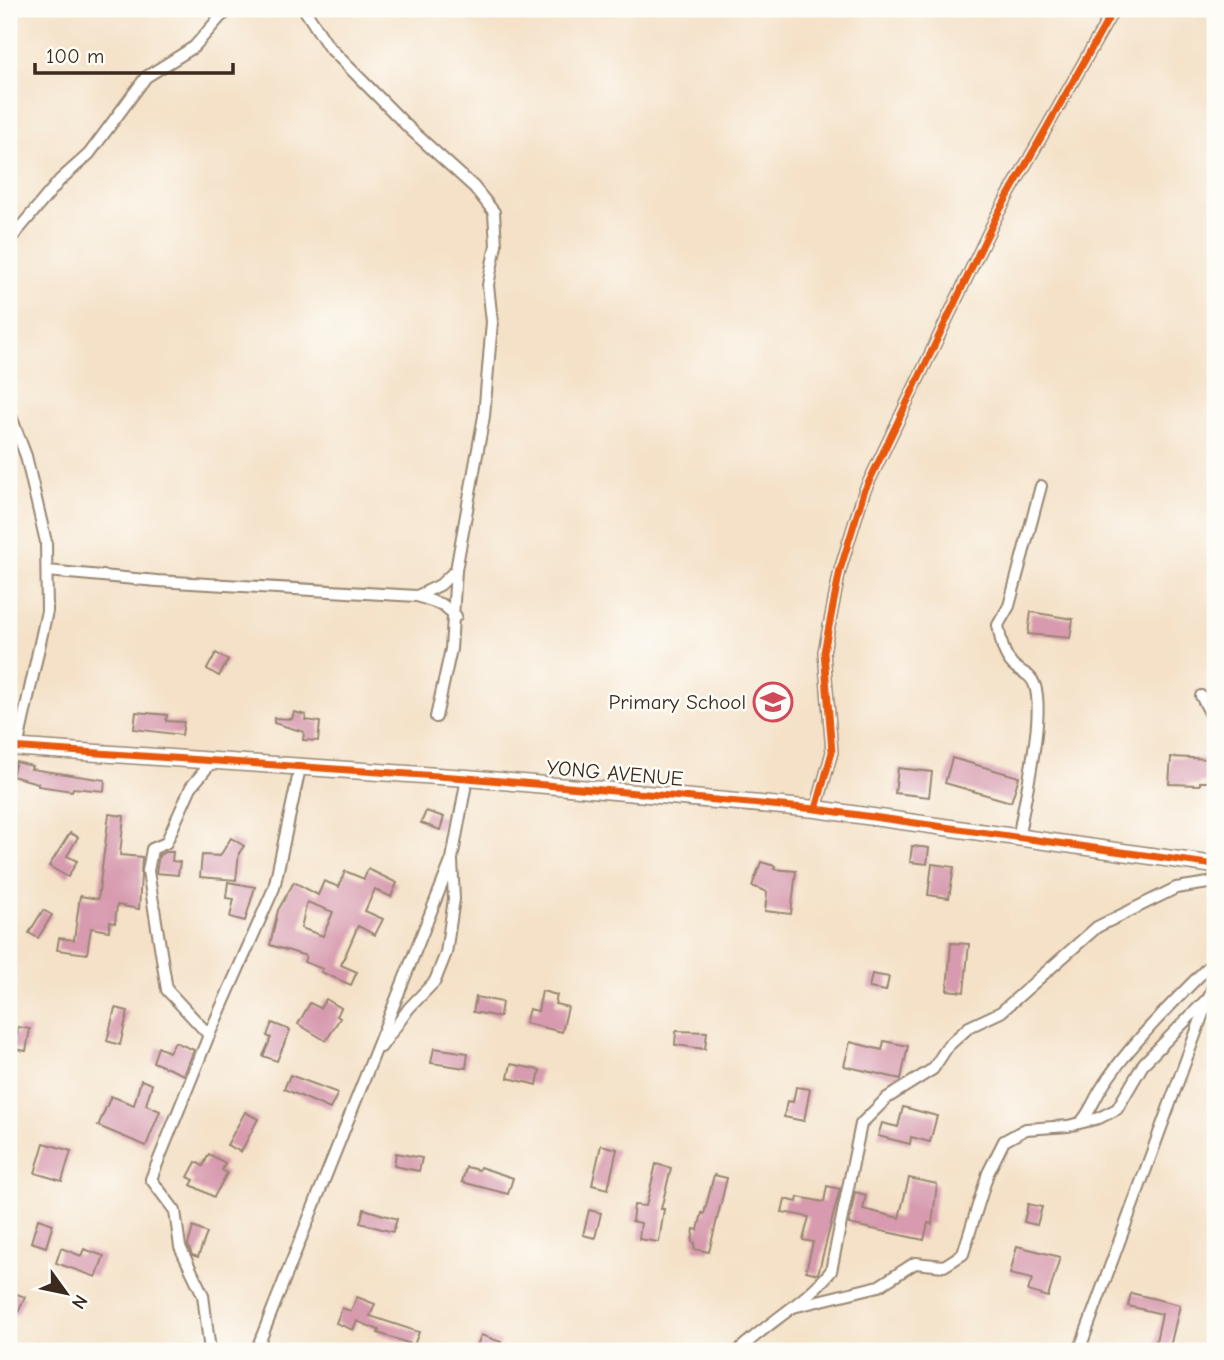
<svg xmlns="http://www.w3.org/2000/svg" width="1224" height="1360" viewBox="0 0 1224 1360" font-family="'Comic Neue',sans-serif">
<rect width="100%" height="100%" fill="#fdfcf7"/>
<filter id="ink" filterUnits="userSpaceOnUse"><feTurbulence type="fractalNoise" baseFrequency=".0143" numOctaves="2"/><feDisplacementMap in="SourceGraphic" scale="14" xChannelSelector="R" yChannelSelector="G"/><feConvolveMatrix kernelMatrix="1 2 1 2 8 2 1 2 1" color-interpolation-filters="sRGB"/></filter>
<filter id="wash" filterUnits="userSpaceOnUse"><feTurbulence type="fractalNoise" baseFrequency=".00686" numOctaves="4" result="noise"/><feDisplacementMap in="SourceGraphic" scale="28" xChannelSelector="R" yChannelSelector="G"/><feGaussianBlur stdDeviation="1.57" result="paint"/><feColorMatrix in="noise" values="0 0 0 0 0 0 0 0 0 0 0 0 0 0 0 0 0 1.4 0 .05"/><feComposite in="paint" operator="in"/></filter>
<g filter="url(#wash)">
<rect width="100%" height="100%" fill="#f4e1c7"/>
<g id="blocks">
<g fill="#d79aae" fill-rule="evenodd">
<path d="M1031 612 1073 619 1070 638 1028 634Z"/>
<path d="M216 653 228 660 219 676 207 669Z"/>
<path d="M136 712 167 715 166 721 184 722 182 735 134 729Z"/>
<path d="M294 712 306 715 305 720 320 722 318 741 303 740 304 732 274 723V718L292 719Z"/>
<path d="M1171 757 1210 759 1208 782H1200V785L1169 784Z"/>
<path d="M952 758 1019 777 1011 802 945 783Z"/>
<path d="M16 762 32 766 31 769 105 780 104 791 73 788 72 791 38 786V783L12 776Z"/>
<path d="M898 768 932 772 929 797 895 793Z"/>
<path d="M426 811 444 817 440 830 421 823Z"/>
<path d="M109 814 124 816 120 855 142 857 139 909 117 905 115 923 110 922 109 931 91 928 87 954 57 950 59 938 74 940 80 896 98 899Z"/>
<path d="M70 833 78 837 67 856 77 861 68 877 49 866Z"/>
<path d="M231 838 244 846 239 853 236 880 200 877 202 855 220 856Z"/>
<path d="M912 846 929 848 927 864 910 862Z"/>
<path d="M166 852H173L172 861 180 862 178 875 156 873 159 855Z"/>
<path d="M761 862 775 866 774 869 796 871 791 914 765 911 767 892 752 886Z"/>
<path d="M932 864 954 867 949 898 928 895Z"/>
<path d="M368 869 397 883 391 897 375 889 365 911 383 919 375 935 358 926 341 965 357 972 351 985 321 972 323 969 304 962 306 956 270 945 278 910 294 882 318 895 324 881 339 887 345 871 364 879ZM307 902 333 912 323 936 301 928Z"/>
<path d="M228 882 255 887 245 921 230 917 234 899 226 898Z"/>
<path d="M43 910 52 915 38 938 29 933Z"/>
<path d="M951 943 969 944 964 992 947 990Z"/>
<path d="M872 974 889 977 886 991 869 988Z"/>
<path d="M542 991 557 995 555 1004 568 1007 562 1032 525 1023 529 1009 538 1011Z"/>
<path d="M476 997 502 1002 500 1017 473 1012Z"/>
<path d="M326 999 341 1008 337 1016 340 1018 326 1041 298 1024 310 1003 320 1008Z"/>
<path d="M115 1008 128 1011 120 1045 107 1041Z"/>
<path d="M272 1023 290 1030 277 1061 263 1056 271 1038 267 1036Z"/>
<path d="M18 1027 30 1029 26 1051 9 1048V1033L17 1034Z"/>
<path d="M676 1031 707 1032 705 1049 675 1045Z"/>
<path d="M884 1041 908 1046 901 1079 844 1066 850 1042 882 1050Z"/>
<path d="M175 1042 194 1050 184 1075 153 1062 158 1047 169 1052Z"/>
<path d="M434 1048 468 1053 466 1068 431 1063Z"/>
<path d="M511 1064 540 1070 537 1085 508 1078Z"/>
<path d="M290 1075 338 1093 330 1109 284 1089Z"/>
<path d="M141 1080 152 1084 146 1105 160 1111 146 1146 98 1126 111 1096 134 1105Z"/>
<path d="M796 1087 810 1089 804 1121 784 1117 787 1101 793 1102Z"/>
<path d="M903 1107 937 1116 930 1142 911 1137 910 1144 878 1136 882 1123 898 1127Z"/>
<path d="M245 1112 258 1119 241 1152 227 1145Z"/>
<path d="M44 1143 71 1151 62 1181 35 1173Z"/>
<path d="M601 1145 617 1149 608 1189 592 1185Z"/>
<path d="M396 1153 422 1158 419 1171 394 1166Z"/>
<path d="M209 1154 225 1163 222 1170 227 1173 214 1197 191 1185 194 1180 188 1177 196 1162 203 1166Z"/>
<path d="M656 1164 671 1168 661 1209H664L659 1242 639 1239 641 1223 632 1221 634 1205 646 1206Z"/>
<path d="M466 1167 479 1170 480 1167 513 1178 508 1194 462 1182Z"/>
<path d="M714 1175 727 1178 709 1252 694 1249 695 1243 692 1242 694 1229 698 1230 702 1213 704 1214Z"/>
<path d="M909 1178 937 1184 932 1224 928 1223 924 1240 849 1224 855 1192 866 1195 863 1209 899 1218Z"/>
<path d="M827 1186 840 1189 818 1274 806 1271 813 1242 803 1240 809 1217 782 1212 785 1199 797 1202 798 1197 824 1202Z"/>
<path d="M1028 1204 1042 1207 1037 1225 1024 1222Z"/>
<path d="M364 1209 397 1219 393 1232 360 1223Z"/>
<path d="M589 1210 601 1213 595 1238 583 1235Z"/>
<path d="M38 1219 53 1224 46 1247 31 1242Z"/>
<path d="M193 1227 207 1233 198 1257 192 1255 188 1245Z"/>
<path d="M1017 1246 1060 1257 1048 1297 1028 1291 1032 1279 1010 1274Z"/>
<path d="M61 1248 81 1256 84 1249 104 1256 96 1277 56 1263Z"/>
<path d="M9 1291 25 1297 17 1315 9 1312Z"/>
<path d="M1131 1293 1180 1305 1169 1351 1154 1350 1162 1314 1128 1306Z"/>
<path d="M357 1297 375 1304 370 1316 419 1332 414 1345 378 1333 379 1330 357 1321 353 1330 336 1323 342 1308 351 1311Z"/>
<path d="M481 1335 501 1342 498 1351H475Z"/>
</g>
</g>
</g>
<g filter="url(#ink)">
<use href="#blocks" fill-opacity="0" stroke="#988672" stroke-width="2"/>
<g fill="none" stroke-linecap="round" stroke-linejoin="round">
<defs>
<g id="street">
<path d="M304 9 328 46 410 129 474 187 494 212 496 245 488 285 492 322 484 416 456 570 451 649 436 717"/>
<path d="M9 241 60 180 89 154 146 77 194 47 221 16 232 9"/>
<path d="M9 411 26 456 46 542 47 611 17 748"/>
<path d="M47 571 157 581 417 596 443 605 456 616"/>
<path d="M417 596 440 585 456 570"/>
<path d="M1201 696 1215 722"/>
<path d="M816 809 832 752 824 652 840 570 864 492 996 217 1114 9"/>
<path d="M1019 835C1024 800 1045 717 1035 686 1031 673 1021 673 1013 665 1002 653 1001 640 998 625L1009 606 1041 486"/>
<path d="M209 1035 167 990 148 871 152 849 166 843 191 787 211 763"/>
<path d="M381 1047 409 1008 435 981 446 953 454 899 452 861"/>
<path d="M1082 1121C1091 1110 1094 1100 1101 1089 1126 1048 1181 994 1215 960"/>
<path d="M793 1307 879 1286 915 1263 944 1266 963 1254 988 1173 1004 1141 1026 1129 1068 1126 1099 1118 1117 1109 1144 1063 1205 1001"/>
<path d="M210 1351 203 1295 180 1247 175 1211 151 1179 209 1035 274 888 300 768"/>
<path d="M256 1351 452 859 467 778"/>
<path d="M738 1351C767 1323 806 1302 831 1271L861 1124 887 1098 933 1069 948 1046 969 1027 1001 1012 1097 927 1176 888 1215 882"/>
<path d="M1079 1351 1215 981"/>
</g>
<path id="secondary" d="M9 747 467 778 816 809 1215 865"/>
</defs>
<use href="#street" stroke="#988672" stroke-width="14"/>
<use href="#secondary" stroke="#988672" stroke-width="19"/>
<use href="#street" stroke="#fff" stroke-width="10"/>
<use href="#secondary" stroke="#fff" stroke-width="16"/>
<defs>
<g id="cycleway">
<path d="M9 747 467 778 816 809 1215 865"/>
<path d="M816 809 832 752 824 652 840 570 864 492 996 217 1114 9"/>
</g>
</defs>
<use href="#cycleway" stroke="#fdfcf7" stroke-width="11"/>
<use href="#cycleway" stroke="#e8590c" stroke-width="7"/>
</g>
</g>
<defs>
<symbol id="school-ring" viewBox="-11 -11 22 22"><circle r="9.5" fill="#fdfcf7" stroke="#d1495b" stroke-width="1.5"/><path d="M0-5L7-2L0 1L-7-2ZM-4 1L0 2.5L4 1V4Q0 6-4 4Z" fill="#d1495b"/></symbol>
</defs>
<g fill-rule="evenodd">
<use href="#school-ring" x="751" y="680" width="44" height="44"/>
</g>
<g text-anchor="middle" stroke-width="5" stroke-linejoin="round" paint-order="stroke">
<g font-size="21" fill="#3b2a1e" stroke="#fdfcf7" text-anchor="end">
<text x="746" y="709">Primary School</text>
</g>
<g font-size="21" fill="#3b2a1e" stroke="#fdfcf7">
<text transform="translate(615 773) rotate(5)" y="7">YONG AVENUE</text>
</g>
</g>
<rect width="1224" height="1360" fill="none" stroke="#fdfcf7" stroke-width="35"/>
<g transform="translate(66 1293) rotate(123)" stroke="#fdfcf7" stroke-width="5" paint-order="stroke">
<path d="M0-5L12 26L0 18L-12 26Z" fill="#3b2a1e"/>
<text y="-10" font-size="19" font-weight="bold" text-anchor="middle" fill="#3b2a1e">N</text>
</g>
<path d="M35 63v10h198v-10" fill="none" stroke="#3b2a1e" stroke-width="3.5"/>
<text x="46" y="63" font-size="21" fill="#3b2a1e" stroke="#fdfcf7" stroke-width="5" paint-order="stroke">100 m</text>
</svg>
